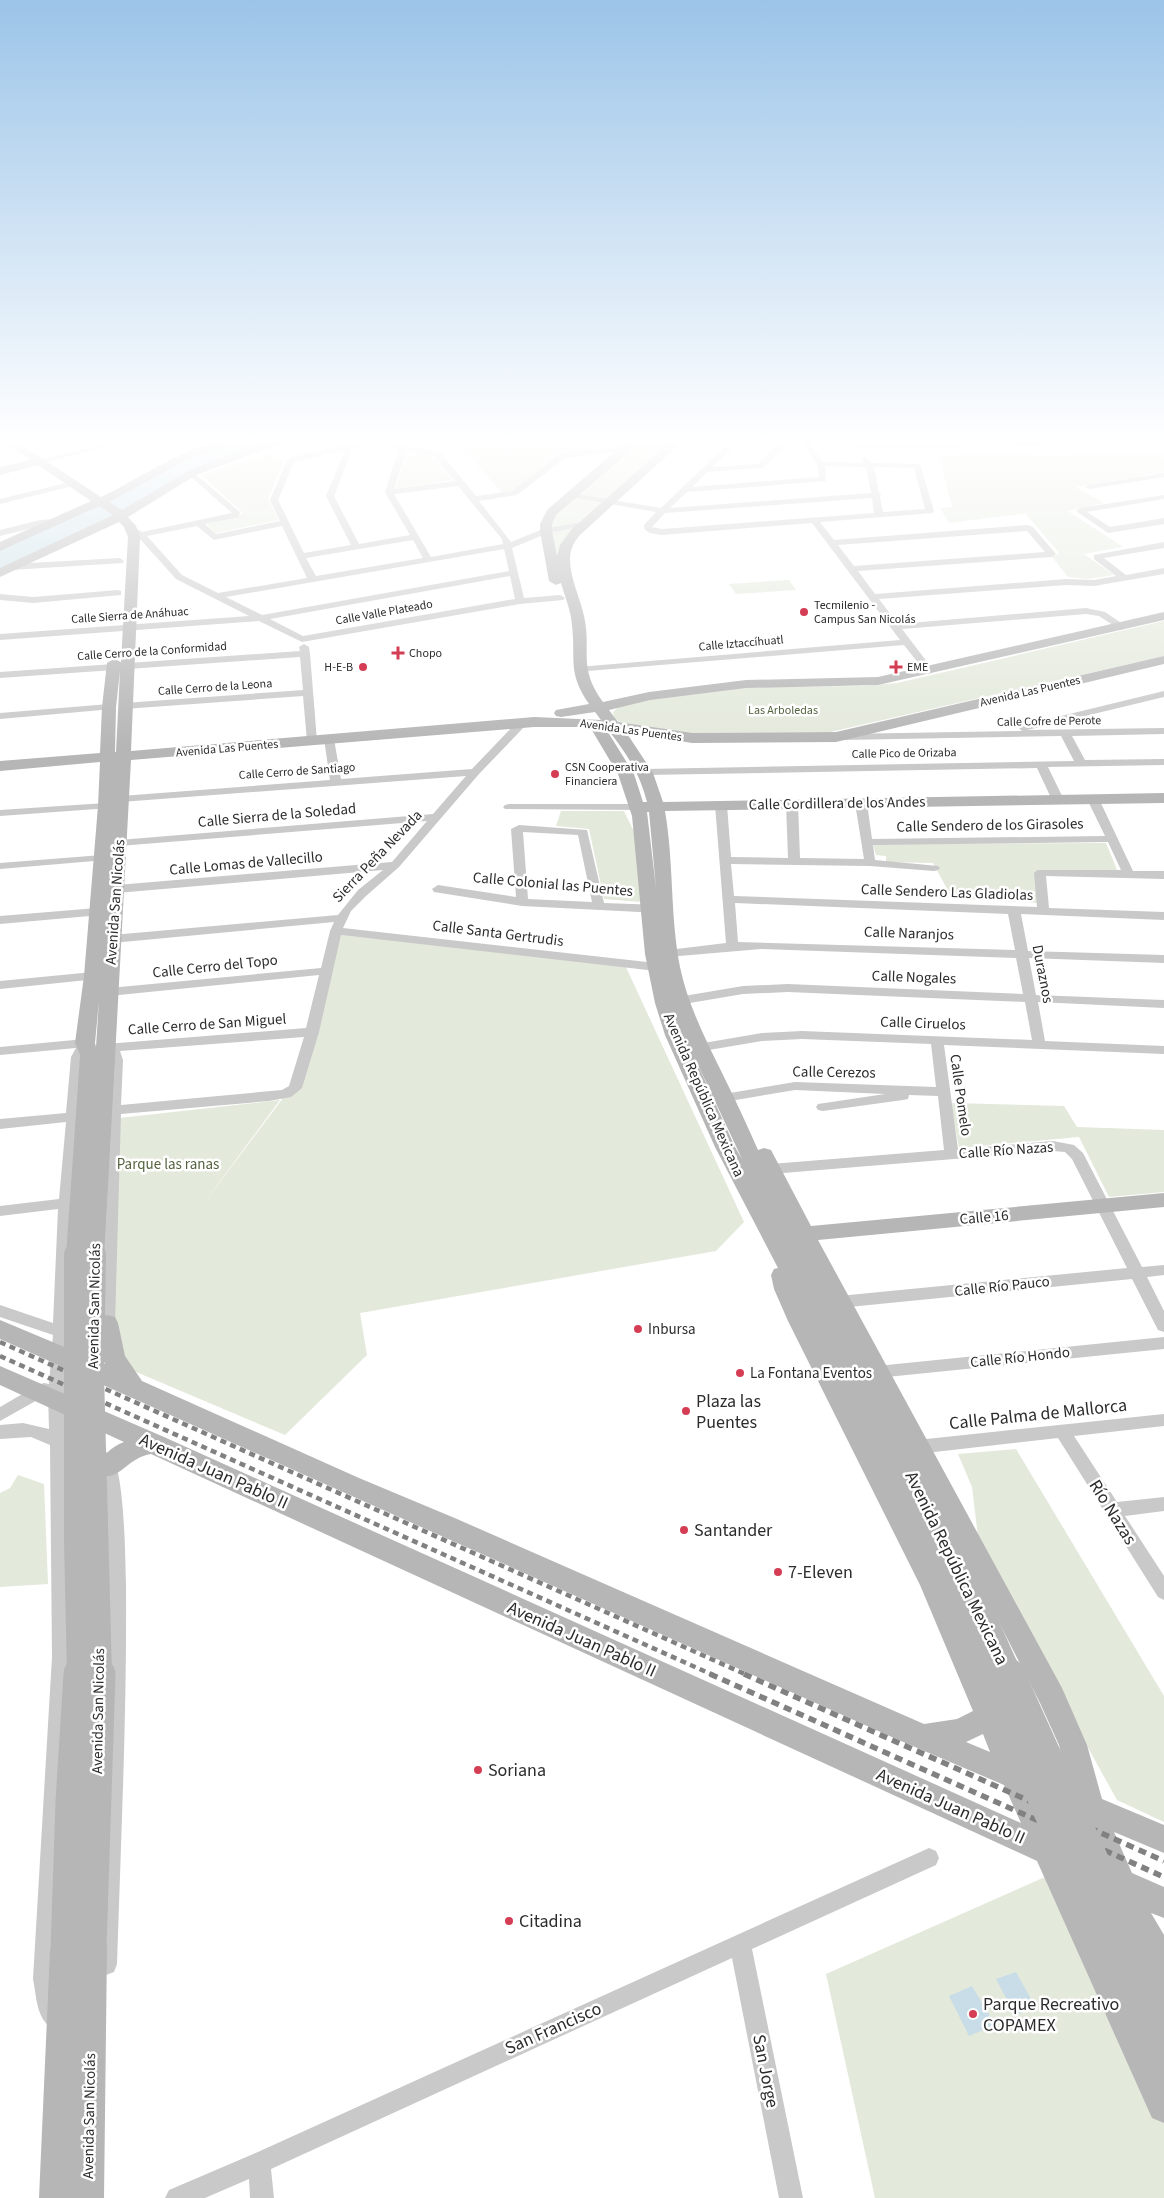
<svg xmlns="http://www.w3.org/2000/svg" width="1164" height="2198" viewBox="0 0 1164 2198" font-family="'Source Sans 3',sans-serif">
<rect width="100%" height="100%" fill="#fff"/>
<g fill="#e3e9db">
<path d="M470 440H678L576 532 559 560 554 561 546 524 626 449 565 456 515 492 504 495 457 442Z"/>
<path d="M408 450 433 456 453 480 395 489Z"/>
<path d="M1035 452V455L1164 453V472L1076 487 1104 503 1068 511 1123 547 1084 554 1114 575 1088 579 1068 577 1052 557 1059 553 1026 514 1027 513 949 523 940 508 952 507 939 455Z"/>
<path d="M271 454 284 461 268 499 279 520 215 533 207 524 239 516 243 513 201 475 234 464Z"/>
<path d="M789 580 796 590 736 594 729 584Z"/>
<path d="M1164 621V656L830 732 686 733 619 722 614 717 613 712 619 706 645 700 750 687 863 686 897 683Z"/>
<path d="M561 811H624L636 836 641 902 604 899 589 829 556 826Z"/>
<path d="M1106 843 1117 870H1036L1037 903 952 898 933 863 886 862V856L876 855 873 844Z"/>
<path d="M341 935 625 965 744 1222 716 1251 360 1313 367 1355 285 1435 122 1366 104 1336 119 1118 280 1100 198 1211 286 1094 312 1032Z"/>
<path d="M951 1103 1064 1106 1077 1127 1164 1130V1192L1109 1197 1079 1137 959 1148Z"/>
<path d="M1016 1449 1164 1696V1822L1117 1800 980 1553 972 1487 958 1454Z"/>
<path d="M18 1475 44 1484 48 1584 0 1587V1493L10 1488Z"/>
<path d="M1045 1877 1164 2123V2198H875L826 1974Z"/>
</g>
<g fill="#c8dde7">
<path d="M232 440H281L227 457 150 500 0 573V547L210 447Z"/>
<path d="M1016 1972 1036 2008 1015 2015 996 1979Z"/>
<path d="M972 1986 995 2025 969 2036 949 1996Z"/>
</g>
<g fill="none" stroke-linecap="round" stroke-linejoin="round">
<g fill="#c9c9c9" fill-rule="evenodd">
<path d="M120 440H132L41 463 37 461Z"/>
<path d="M367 440H384L402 444 411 440 415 442 410 446 440 452 476 496 512 491 560 454 627 446 671 444 675 446 671 448 627 450 565 458 517 495 479 501 511 542 543 529 589 521V525L548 533 512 548 524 598 560 595 565 598 563 600 520 604 302 642 259 621 0 640V634L249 616 176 579 141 540 132 538 131 536 133 534 128 529 132 526 142 532 232 513 189 475 188 473 192 471 240 512 239 517 205 524 216 534 280 521 270 500 288 458ZM375 442 399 448 385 492 410 535 359 544 334 496 353 448ZM345 450 326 496 351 545 304 553 278 500 294 462ZM407 450 434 456 455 481 394 489ZM458 486 502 539 503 544 431 557 394 494ZM197 526 214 540 282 526 307 578 218 593 182 575 147 536ZM413 540 423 558 316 576 306 558ZM504 549 509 571 262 615 226 597ZM510 576 515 599 303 636 270 619Z"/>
<path d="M440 440H476L472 442H444Z"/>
<path d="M732 440H740L713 467 758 464 781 441 808 440 823 462 864 463 861 458 865 456 872 463 920 464 934 511 933 513 820 522 834 540 1027 525 1033 527 1056 554 1052 557 858 571 875 594 1066 579 1094 580 1116 576 1094 559V555L1164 542V548L1104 558 1126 575 1164 568V574L1094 586 1066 585 879 599 898 624 1086 608 1105 612 1127 627 1122 630 1119 629 1099 616 1086 614 902 629 934 671 929 674 926 673 904 645 575 672V668L578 667 900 640 812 523 662 535 650 533 645 530 644 525 656 512 571 497 567 495 571 493 661 508ZM801 442 817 464 819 477 692 487 707 472 763 468 787 445ZM825 466 866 467 871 493 670 508 687 492 826 481ZM874 467 914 468 925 509 883 512 880 497 881 495 879 493ZM872 498 874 513 662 529 652 527 665 513ZM1027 531 1045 552 854 566 838 545Z"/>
<path d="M1037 442H1040V446L859 449 855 447 859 445Z"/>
<path d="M1164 473V477L1089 489 1085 487 1089 485Z"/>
<path d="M74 481 78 483 77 485 0 504V499Z"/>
<path d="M1164 495V499L1087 512 1110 527 1164 518V524L1108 533 1076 511 1080 508Z"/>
<path d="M56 519 59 520V524L40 526 0 536V530L40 520Z"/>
<path d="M120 558 124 561 123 563 11 570 7 567 11 564Z"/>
<path d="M118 590 121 591V595L33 603 0 600V594L33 597Z"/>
<path d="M304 644 309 647 310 654 317 741 312 744 307 741 303 696 124 709 119 706 124 703 303 690 300 657 0 678V672L300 651 299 647Z"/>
<path d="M1164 691V697L1027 730 1164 728V734L1072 736 1085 760 1164 759V765L1048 767 1064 800 1058 803 1052 800 1037 768 645 775 640 772 645 769 1074 761 1061 736 842 740 837 737 842 734 1022 731 1019 728 1020 726Z"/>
<path d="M109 704 113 705V709L0 719V713Z"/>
<path d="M522 720 527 723 526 725 479 774 399 867 366 896 351 911 343 928 656 963 662 967 656 971 341 935 319 1032 302 1088 291 1097 269 1101 121 1114 115 1323 111 1338 105 1340 99 1338 97 1334 99 1323 109 1060 107 1053 99 1048 106 1044 306 1028 319 975 109 996 103 992 109 988 321 968 330 931 334 922 112 943 106 939 112 935 338 915 358 890 383 870 105 894 99 890 105 886 392 862 427 821 119 846 113 843 119 840 433 814 466 776 121 802 115 799 121 796 330 780 324 739 329 736 334 739 341 779 472 769 518 721ZM304 1037 289 1086 282 1090 121 1105 123 1060 120 1051Z"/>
<path d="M1093 796 1099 799 1133 871H1164V879L1046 876 1049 908 1164 912V920L1021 914 1028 951 1164 955V963L1029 958 1036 995 1164 1000V1008L1038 1002 1045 1041 1164 1046V1054L944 1045 958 1149 1053 1141 1074 1145 1083 1153 1142 1267 1164 1265V1275L1147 1277 1164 1311V1332L1158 1330 1132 1279 839 1308 833 1306 831 1302 833 1298 839 1296 1127 1268 1072 1159 1065 1152 1053 1151 771 1174 766 1172 764 1169 766 1166 771 1164 944 1150 938 1096 909 1095 908 1099 903 1100 823 1111 818 1110 816 1107 818 1104 885 1094 795 1090 724 1102 717 1098 724 1094 795 1082 936 1087 931 1044 802 1039 762 1041 691 1053 684 1049 686 1046 762 1033 802 1031 1032 1040 1025 1002 788 992 743 994 672 1006 667 1005 666 1002 667 999 672 998 743 986 788 984 1023 994 1016 958 761 949 656 958 654 955 656 952 660 951 726 943 715 805 721 802 727 805 731 857 788 858 786 804 792 801 798 804 800 858 864 859 855 803 857 801 861 800 867 803 872 839 1105 836 1087 799ZM1108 842 1121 870H1037L1034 873 1037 907 734 896 731 864 870 866 934 871 938 870 940 868 938 866 875 860 873 845ZM735 903 1008 914 1015 950 738 942Z"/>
<path d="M106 803 110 804 112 806 110 808 0 816V810Z"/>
<path d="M509 804H638L644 807 638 810 505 809 503 807 505 805Z"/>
<path d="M519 825 587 830 604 903 659 905 665 909 659 913 522 906 434 892 432 889 438 885 516 897 511 829ZM523 832 578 835 592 902 528 899Z"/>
<path d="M102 855 106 856 108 858 106 860 0 869V863Z"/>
<path d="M97 908 101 909 103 912 101 915 0 924V916Z"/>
<path d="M93 972 97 973 99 976 97 979 0 989V981Z"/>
<path d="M85 1039 92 1043 85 1057 71 1230 69 1328 75 1330 77 1334 75 1338 68 1340 64 1400 67 1454 70 1657 55 1979 60 2007 67 2019 64 2027 56 2030C36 2022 37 1998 33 1979L52 1657 50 1445 31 1437 0 1439V1425L23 1423 49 1429 48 1394 0 1421V1407L38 1385 44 1383 49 1384 53 1335 0 1317V1305L53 1323 58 1209 0 1216V1206L59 1199 66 1122 0 1129V1119L66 1113 71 1057 76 1048 0 1055V1047Z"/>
<path d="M1164 1337V1349L877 1378 871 1376 869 1372 871 1368 877 1366Z"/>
<path d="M1164 1414V1426L1074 1436 1117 1502 1164 1497V1511L1125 1516 1164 1576V1600L1158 1597 1058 1438 917 1454 911 1452 909 1447 911 1442 917 1440Z"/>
<path d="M106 1452 112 1454C125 1479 125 1555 126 1585 127 1712 121 1838 117 1964L114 1972 106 1975 98 1972 95 1964C100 1861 105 1759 107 1656 107 1590 108 1525 97 1459L100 1454Z"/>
<path d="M929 1848 936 1851 939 1858 936 1865 752 1949 803 2198H779L732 1958 271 2169 274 2198H250L249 2179 205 2198H165L169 2190 251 2155Z"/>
</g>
<g fill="#b6b6b6" fill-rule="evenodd">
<path d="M2 440H14L101 497C136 481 200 436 238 440L236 442 183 462 109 502 122 510 188 471 211 461 271 440H287L285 442 196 475 128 517 136 526 140 537 131 751 534 717 601 720 595 712 561 717 556 716 554 713 556 710 589 704C567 672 576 660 572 625 571 611 565 597 561 583L556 585 549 581 540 531V524L547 510 628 440H640L631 450 556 515 552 524V531L557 556 560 545 572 529 672 440H684L580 535C574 542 570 549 570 559 570 579 580 597 584 616 592 652 577 666 603 702L649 692 746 680 878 677 1164 612V620L878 685 746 688 650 700 609 710 618 722 692 733 836 732 1164 656V664L836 742 692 743 626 732 653 773 663 802 1164 793V803L665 811C674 863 670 916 680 967 688 1006 707 1042 724 1077 736 1101 747 1125 758 1150L764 1148 771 1150 811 1226 1164 1193V1207L818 1240 1062 1688 1087 1745 1102 1799 1164 1825V1853L1114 1832 1132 1873 1164 1887V1918L1151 1913 1164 1935V1981L1153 1976 1128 1933 1110 1894 1076 1878 1164 2069V2123L1152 2118 1037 1861 151 1454C126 1458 120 1482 99 1475L96 1468C102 1456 111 1447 124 1442L0 1385V1366L164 1437 1021 1823 1004 1785 894 1738 0 1339V1320L105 1364C99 1351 92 1330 99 1317L107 1315 115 1317 118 1323 125 1356 142 1381 359 1478 457 1519 924 1724 957 1719 973 1711 920 1585 788 1321 774 1289 771 1275 774 1269 778 1268 715 1147 665 1035 655 1003 645 954 632 816 618 774 590 727H534L131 760 115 1058 112 1062C105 1064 90 1063 83 1061L75 1043 84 976 98 806 100 762 0 771V761L100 753 102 707 107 663 114 659 121 662 128 537 124 527 119 522 0 577V568L113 515 99 506 0 551V542L91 501 38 465 0 475V467L30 460ZM120 671 116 752H115L116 707ZM606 729 608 730C626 752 640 774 647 802H643L634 774ZM647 812H649L656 888ZM99 1001 96 1047 95 1043ZM692 1052 742 1159 735 1147ZM826 1299 974 1573 1040 1703 1059 1745 1069 1785 1025 1766 946 1584 803 1305 813 1301 818 1302ZM983 1734 990 1752 966 1742ZM1040 1801 1079 1817 1093 1856 1058 1840Z"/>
<path d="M474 440H510C503 446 481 446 474 440Z"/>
<path d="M91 1931 102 1936 107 1947 104 2198H39L50 1951 55 1940 66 1935 78 1941 80 1936Z"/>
</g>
<g stroke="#818181" stroke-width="4.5" stroke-dasharray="6 4.5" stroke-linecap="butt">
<path d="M0 1342 747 1675"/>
<path d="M0 1356 713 1675"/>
</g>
<g stroke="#818181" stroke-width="5.5" stroke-dasharray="8 5.5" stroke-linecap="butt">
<path d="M710 1674 1164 1877"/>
<path d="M744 1674 1164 1861"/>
</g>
<g stroke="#b6b6b6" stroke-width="20">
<path d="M76 1256 90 1057"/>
<path d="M94 1256 105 1058"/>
</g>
<g stroke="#b6b6b6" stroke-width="24">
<path d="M76 1255V1540L79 1675"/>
<path d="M94 1255 92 1374 100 1675"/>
<path d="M818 1294 967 1580 1010 1675"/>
<path d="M804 1297 960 1608 989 1675"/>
</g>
<g stroke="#b6b6b6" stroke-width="31">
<path d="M989 1674 1119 1972 1164 2068"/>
<path d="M1009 1674 1164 2017"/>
<path d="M91 1947 100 1674"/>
<path d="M66 1951 71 1801 79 1674"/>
</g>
</g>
<linearGradient id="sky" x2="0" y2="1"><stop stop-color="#9bc4e8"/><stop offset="0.59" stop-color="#fff"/><stop offset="1" stop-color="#fff" stop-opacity="0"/></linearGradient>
<rect width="1164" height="747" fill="url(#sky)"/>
<g fill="#d43d53" stroke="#fff" stroke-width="2">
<circle cx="804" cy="612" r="5"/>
<path d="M395.5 645.5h5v5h5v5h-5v5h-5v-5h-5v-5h5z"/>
<circle cx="363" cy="667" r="5"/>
<path d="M893.5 659.5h5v5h5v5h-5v5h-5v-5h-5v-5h5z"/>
<circle cx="555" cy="774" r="5"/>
<circle cx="638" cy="1329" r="5"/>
<circle cx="740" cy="1373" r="5"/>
<circle cx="686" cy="1411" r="5"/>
<circle cx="684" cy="1530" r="5"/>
<circle cx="778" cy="1572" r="5"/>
<circle cx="478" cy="1770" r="5"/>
<circle cx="509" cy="1921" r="5"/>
<circle cx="973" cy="2014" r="5"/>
</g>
<g text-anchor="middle" stroke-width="5" stroke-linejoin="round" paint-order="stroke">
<g font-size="12" fill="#2c2c2c" stroke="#fff" text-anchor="start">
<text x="814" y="609">Tecmilenio -<tspan x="814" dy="14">Campus San Nicolás</tspan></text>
<text x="409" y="657">Chopo</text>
<text x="353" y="671" text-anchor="end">H-E-B</text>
<text x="907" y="671">EME</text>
<text x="565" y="771">CSN Cooperativa<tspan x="565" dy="14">Financiera</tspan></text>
</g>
<g font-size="12" fill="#2c2c2c" stroke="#fff">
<text transform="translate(384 612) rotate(-10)" y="4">Calle Valle Plateado</text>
<text transform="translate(130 615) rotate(-4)" y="4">Calle Sierra de Anáhuac</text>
<text transform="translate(741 643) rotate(-5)" y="4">Calle Iztaccíhuatl</text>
<text transform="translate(152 651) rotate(-4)" y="4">Calle Cerro de la Conformidad</text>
<text transform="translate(215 687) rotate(-4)" y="4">Calle Cerro de la Leona</text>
<text transform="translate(1030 691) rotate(-13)" y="4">Avenida Las Puentes</text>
<text transform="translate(1049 721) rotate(-1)" y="4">Calle Cofre de Perote</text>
<text transform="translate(631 730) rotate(8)" y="4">Avenida Las Puentes</text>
<text transform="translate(227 748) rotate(-5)" y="4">Avenida Las Puentes</text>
<text transform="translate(904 753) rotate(-1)" y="4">Calle Pico de Orizaba</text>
<text transform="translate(297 771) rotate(-4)" y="4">Calle Cerro de Santiago</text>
</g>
<g font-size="12" fill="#52633e" stroke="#fff">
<text x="783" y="714">Las Arboledas</text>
</g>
<g font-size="15" fill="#2c2c2c" stroke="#fff">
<text transform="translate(837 803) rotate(-1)" y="5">Calle Cordillera de los Andes</text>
<text transform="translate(277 815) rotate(-5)" y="5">Calle Sierra de la Soledad</text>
<text transform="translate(990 825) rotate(-1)" y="5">Calle Sendero de los Girasoles</text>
<text transform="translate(377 856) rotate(-46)" y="5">Sierra Peña Nevada</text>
<text transform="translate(246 863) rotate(-5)" y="5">Calle Lomas de Vallecillo</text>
<text transform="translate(553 884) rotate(5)" y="5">Calle Colonial las Puentes</text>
<text transform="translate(947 892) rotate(2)" y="5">Calle Sendero Las Gladiolas</text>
<text transform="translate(115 902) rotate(-86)" y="5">Avenida San Nicolás</text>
<text transform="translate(498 933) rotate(7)" y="5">Calle Santa Gertrudis</text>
<text transform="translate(909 933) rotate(2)" y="5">Calle Naranjos</text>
<text transform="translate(215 966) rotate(-6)" y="5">Calle Cerro del Topo</text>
<text transform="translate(1043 974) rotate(79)" y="5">Duraznos</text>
<text transform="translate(914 977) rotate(2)" y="5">Calle Nogales</text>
<text transform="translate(923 1023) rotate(2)" y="5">Calle Ciruelos</text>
<text transform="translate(207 1024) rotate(-4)" y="5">Calle Cerro de San Miguel</text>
<text transform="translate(834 1072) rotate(1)" y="5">Calle Cerezos</text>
<text transform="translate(704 1095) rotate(66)" y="5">Avenida República Mexicana</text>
<text transform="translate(961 1095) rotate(82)" y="5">Calle Pomelo</text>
<text transform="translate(1006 1150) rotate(-4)" y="5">Calle Río Nazas</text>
<text transform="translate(984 1217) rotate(-5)" y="5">Calle 16</text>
<text transform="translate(1002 1286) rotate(-6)" y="5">Calle Río Pauco</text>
<text transform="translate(94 1306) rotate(-89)" y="5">Avenida San Nicolás</text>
<text transform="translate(1020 1357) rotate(-6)" y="5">Calle Río Hondo</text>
<text transform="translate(98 1711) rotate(-89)" y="5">Avenida San Nicolás</text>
<text transform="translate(89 2116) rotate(-89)" y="5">Avenida San Nicolás</text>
</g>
<g font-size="15" fill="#52633e" stroke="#fff">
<text x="168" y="1169">Parque las ranas</text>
</g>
<g font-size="15" fill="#2c2c2c" stroke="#fff" text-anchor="start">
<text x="648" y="1334">Inbursa</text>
<text x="750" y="1378">La Fontana Eventos</text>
</g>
<g font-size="18" fill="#2c2c2c" stroke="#fff" text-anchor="start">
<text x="696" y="1407">Plaza las<tspan x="696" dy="21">Puentes</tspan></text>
<text x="694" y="1536">Santander</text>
<text x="788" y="1578">7-Eleven</text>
<text x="488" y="1776">Soriana</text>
<text x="519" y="1927">Citadina</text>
<text x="983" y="2010">Parque Recreativo<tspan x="983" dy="21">COPAMEX</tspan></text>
</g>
<g font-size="18" fill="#2c2c2c" stroke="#fff">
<text transform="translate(1038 1414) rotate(-6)" y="6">Calle Palma de Mallorca</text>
<text transform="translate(214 1471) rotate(24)" y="6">Avenida Juan Pablo II</text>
<text transform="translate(1113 1512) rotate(58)" y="6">Río Nazas</text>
<text transform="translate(957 1568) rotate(64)" y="6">Avenida República Mexicana</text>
<text transform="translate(582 1639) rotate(24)" y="6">Avenida Juan Pablo II</text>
<text transform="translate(951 1806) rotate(24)" y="6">Avenida Juan Pablo II</text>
<text transform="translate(553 2028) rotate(-24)" y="6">San Francisco</text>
<text transform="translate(766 2071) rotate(79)" y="6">San Jorge</text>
</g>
</g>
</svg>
